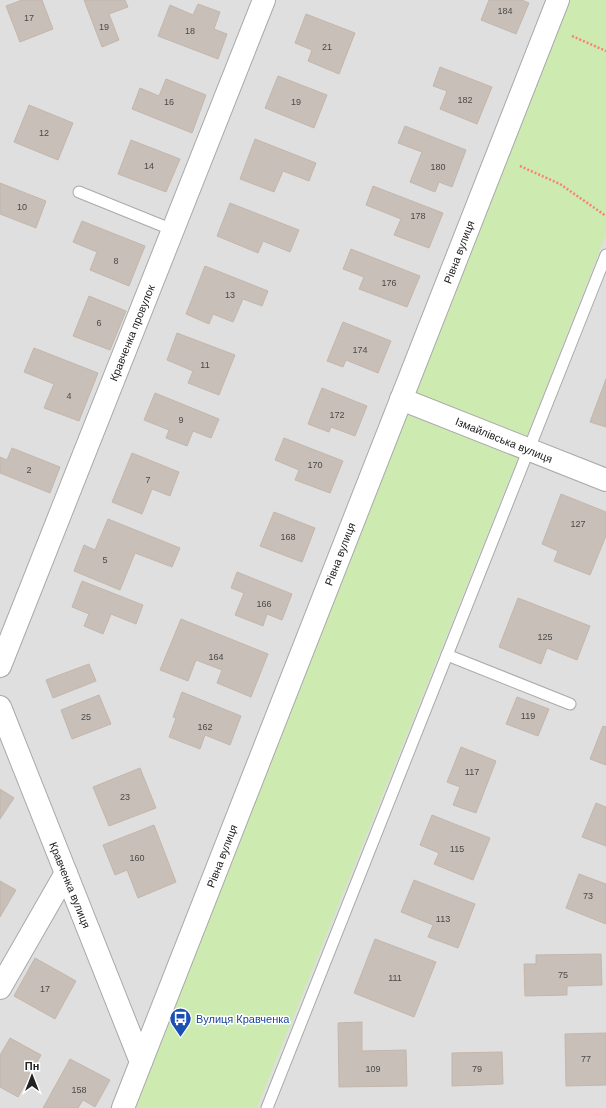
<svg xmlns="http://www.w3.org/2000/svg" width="606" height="1108" viewBox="0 0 606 1108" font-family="Helvetica,sans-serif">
<rect width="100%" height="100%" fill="#f2efe9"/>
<rect fill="#e0dfdf" x="0" y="0" width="606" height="1108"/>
<path fill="#cdebb0" d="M564 0H606V235L526 438 257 1108H128Z"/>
<g fill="#c7bfb8" stroke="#c4b6ab">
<path d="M22 0H42L53 29 20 42 6 6Z"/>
<path d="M84 0H125L128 7 109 14 119 40 102 47Z"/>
<path d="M489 0H522L529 3 516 34 481 20Z"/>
<path d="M198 4 220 12 214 29 227 34 218 59 158 36 170 5 193 15Z"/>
<path d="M306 14 355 33 339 74 308 61 312 50 295 43Z"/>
<path d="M440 67 492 87 477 124 440 109 447 91 433 86Z"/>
<path d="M278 76 327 95 314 128 265 108Z"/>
<path d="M166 79 206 95 192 133 132 109 140 88 159 96Z"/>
<path d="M29 105 73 123 58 160 14 142Z"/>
<path d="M405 126 466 150 452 187 439 182 435 192 410 182 422 152 398 143Z"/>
<path d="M255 139 316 163 309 181 283 171 274 192 240 179Z"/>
<path d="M131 140 180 159 166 192 118 174Z"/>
<path d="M0 183 46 201 36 228 0 214Z"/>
<path d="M373 186 443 213 429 248 394 235 401 219 366 205Z"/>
<path d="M230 203 299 230 290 252 263 241 258 253 217 236Z"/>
<path d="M82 221 145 246 129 286 90 270 97 252 73 242Z"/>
<path d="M351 249 420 276 407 307 359 289 364 277 343 269Z"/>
<path d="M205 266 268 291 262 306 243 299 233 322 213 314 209 324 186 314Z"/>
<path d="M89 296 126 311 110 350 73 336Z"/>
<path d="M343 322 391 341 378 373 346 360 343 367 327 361Z"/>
<path d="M177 333 235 355 219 395 188 383 193 371 167 360Z"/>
<path d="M34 348 98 373 79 421 44 408 54 384 24 372Z"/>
<path d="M606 379V427L590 422Z"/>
<path d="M322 388 367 406 355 436 331 427 329 432 308 424Z"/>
<path d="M155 393 219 419 211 438 193 431 187 446 166 438 169 430 144 420Z"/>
<path d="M284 438 343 461 330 493 295 480 299 470 275 460Z"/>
<path d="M12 448 60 467 50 493 0 473V457L7 460Z"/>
<path d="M132 453 179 472 170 496 152 489 142 514 112 502Z"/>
<path d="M561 494 606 512V536L590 575 554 561 558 551 542 544Z"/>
<path d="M274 512 315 528 302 562 260 546Z"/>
<path d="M108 519 180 548 172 567 135 553 120 590 74 571 84 545 95 550Z"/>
<path d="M237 572 292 594 282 620 267 614 263 626 235 615 244 593 231 588Z"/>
<path d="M82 581 143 605 136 624 111 614 103 634 84 626 89 614 72 607Z"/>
<path d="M518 598 590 626 577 660 547 648 541 664 499 647Z"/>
<path d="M181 619 268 654 251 697 217 683 222 670 196 660 188 681 160 670Z"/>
<path d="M89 664 96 681 53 698 46 680Z"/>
<path d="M182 692 241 716 230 745 205 735 200 749 169 737 176 718 173 717Z"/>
<path d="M99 695 111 724 72 739 61 710Z"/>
<path d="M517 697 549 709 538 736 506 724Z"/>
<path d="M603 726 606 727V765L590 759Z"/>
<path d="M461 747 496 761 476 813 453 805 460 787 447 782Z"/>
<path d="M140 768 156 808 109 826 93 787Z"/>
<path d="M0 789 14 798 0 819Z"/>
<path d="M596 803 606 807V846L582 837Z"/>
<path d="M432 815 490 838 473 880 434 864 439 853 420 845Z"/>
<path d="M154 825 176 882 138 898 127 870 115 875 103 845Z"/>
<path d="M579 874 606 884V924L566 908Z"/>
<path d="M414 880 475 904 458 948 428 937 433 925 401 912Z"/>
<path d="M0 881 16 890 0 917Z"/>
<path d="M375 939 436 962 414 1017 354 993Z"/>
<path d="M601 954 602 985 567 986V995L525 996 524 964H536V955Z"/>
<path d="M35 958 76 981 55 1019 14 996Z"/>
<path d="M362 1022V1051L406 1050 407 1086 339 1087 338 1023Z"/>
<path d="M606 1033V1085L566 1086 565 1034Z"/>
<path d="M10 1038 41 1055 18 1097 0 1087V1055Z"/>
<path d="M502 1052 503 1084 452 1086V1053Z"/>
<path d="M70 1059 110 1080 95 1107 83 1100 78 1108H43Z"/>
</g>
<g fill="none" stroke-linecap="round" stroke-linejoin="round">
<defs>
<g id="service">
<path d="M79 192 173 230"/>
<path d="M447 655 570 704"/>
<path d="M267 1108 606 255"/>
</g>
<g id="minor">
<path d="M401 399 606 480"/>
<path d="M0 666 264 0"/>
<path d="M0 707 141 1062"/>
<path d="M0 988 66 873"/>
</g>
<path id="tertiary" d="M123 1108 558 0"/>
</defs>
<use href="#service" stroke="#a9a9a9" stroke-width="13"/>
<use href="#minor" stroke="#a9a9a9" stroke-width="24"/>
<use href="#tertiary" stroke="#a9a9a9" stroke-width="24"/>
<g stroke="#fa8072" stroke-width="2.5" stroke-dasharray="2 2" stroke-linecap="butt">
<path d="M572 36 606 51"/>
<path d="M520 166 560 184 606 216"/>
</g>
<use href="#service" stroke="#fff" stroke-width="11"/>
<use href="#minor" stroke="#fff" stroke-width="22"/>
<use href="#tertiary" stroke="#fff" stroke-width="22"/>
</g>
<defs>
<symbol id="bus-pin" viewBox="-11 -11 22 30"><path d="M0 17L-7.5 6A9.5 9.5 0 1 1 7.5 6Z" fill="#1a4fb4" stroke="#fff"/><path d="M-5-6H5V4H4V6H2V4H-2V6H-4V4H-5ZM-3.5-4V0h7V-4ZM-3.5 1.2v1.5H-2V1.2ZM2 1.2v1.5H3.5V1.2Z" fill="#fff"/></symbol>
</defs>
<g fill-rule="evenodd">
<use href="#bus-pin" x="168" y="1006" width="25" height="34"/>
</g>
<g text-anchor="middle" stroke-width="3" stroke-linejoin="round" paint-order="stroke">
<g font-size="9" fill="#4b4948">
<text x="505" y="14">184</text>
<text x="29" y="21">17</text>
<text x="104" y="30">19</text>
<text x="190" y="34">18</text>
<text x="327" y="50">21</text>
<text x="465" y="103">182</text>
<text x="169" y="105">16</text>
<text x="296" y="105">19</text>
<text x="44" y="136">12</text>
<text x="149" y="169">14</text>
<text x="438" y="170">180</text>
<text x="22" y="210">10</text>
<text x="418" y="219">178</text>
<text x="116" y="264">8</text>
<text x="389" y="286">176</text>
<text x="230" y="298">13</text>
<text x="99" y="326">6</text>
<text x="360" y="353">174</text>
<text x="205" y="368">11</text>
<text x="69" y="399">4</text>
<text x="337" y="418">172</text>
<text x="181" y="423">9</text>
<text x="315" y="468">170</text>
<text x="29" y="473">2</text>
<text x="148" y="483">7</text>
<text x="578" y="527">127</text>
<text x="288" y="540">168</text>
<text x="105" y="563">5</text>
<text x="264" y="607">166</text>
<text x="545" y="640">125</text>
<text x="216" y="660">164</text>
<text x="528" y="719">119</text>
<text x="86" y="720">25</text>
<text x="205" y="730">162</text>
<text x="472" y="775">117</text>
<text x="125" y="800">23</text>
<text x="457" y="852">115</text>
<text x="137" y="861">160</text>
<text x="588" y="899">73</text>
<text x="443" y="922">113</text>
<text x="563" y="978">75</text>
<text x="395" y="981">111</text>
<text x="45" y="992">17</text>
<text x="586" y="1062">77</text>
<text x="373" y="1072">109</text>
<text x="477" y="1072">79</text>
<text x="79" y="1093">158</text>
</g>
<g font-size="11" fill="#222" stroke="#fff">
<text transform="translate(459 252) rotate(-69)" y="4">Рівна вулиця</text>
<text transform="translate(132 333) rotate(-68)" y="4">Кравченка провулок</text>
<text transform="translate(504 440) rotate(22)" y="4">Ізмайлівська вулиця</text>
<text transform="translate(340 554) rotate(-69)" y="4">Рівна вулиця</text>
<text transform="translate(222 856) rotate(-69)" y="4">Рівна вулиця</text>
<text transform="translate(70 885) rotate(68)" y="4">Кравченка вулиця</text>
</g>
<g font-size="11" fill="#164399" stroke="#fff" text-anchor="start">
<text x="196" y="1023">Вулиця Кравченка</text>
</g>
</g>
<g transform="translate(32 1076)" stroke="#ffffff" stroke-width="3" paint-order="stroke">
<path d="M0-3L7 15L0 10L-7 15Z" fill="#222222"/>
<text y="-6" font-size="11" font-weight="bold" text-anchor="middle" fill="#222222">Пн</text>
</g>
</svg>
